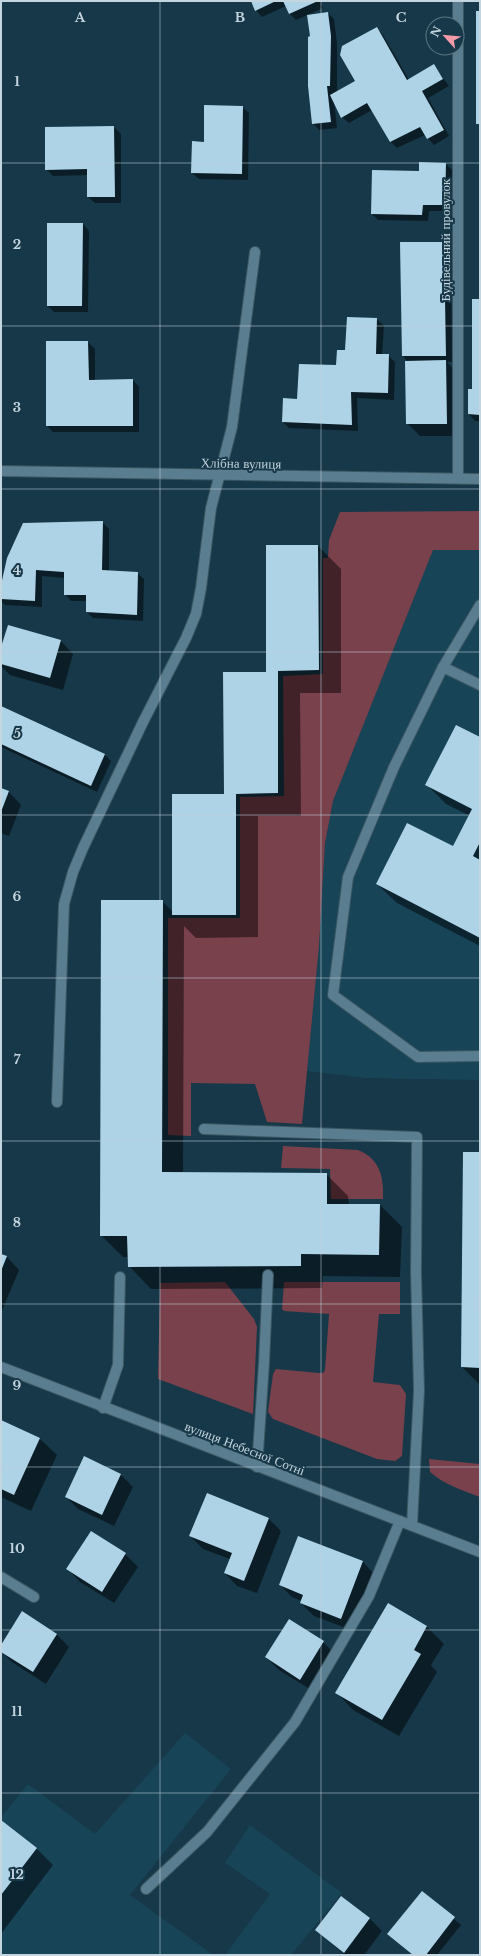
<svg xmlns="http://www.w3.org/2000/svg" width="481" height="1956" viewBox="0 0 481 1956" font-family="'Libre Baskerville',serif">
<rect width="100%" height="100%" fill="#163848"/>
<g fill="#184458">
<path d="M433 550H480V1080L366 1078 307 1071 319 946 325 843 333 801Z"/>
<path d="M185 1733 231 1769 130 1895 213 1955H1V1817L28 1784 95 1834Z"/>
<path d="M250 1825 342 1893 291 1955H225L270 1894 225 1863Z"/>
</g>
<g fill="#78414b">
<path d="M480 511V550H433L333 801 325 843 319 946 302 1124 267 1122 255 1084 191 1083V1136L168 1135V918H240V797L284 796 283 676 323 674V558H328L329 540 340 512Z"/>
<path d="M283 1146 358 1150C380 1159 384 1177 383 1199H331L330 1169 281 1168Z"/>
<path d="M225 1282 254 1319 257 1327 253 1414 158 1379 160 1283Z"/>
<path d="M284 1282H400V1314H379L373 1382 400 1385 406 1394 402 1456 395 1461 377 1459 273 1419 268 1412 273 1374 276 1369 319 1373H323L325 1370 329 1314 284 1311 282 1309Z"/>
<path d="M429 1459 480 1464V1497C462 1490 445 1485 430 1472Z"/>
</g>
<g fill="#0007">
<path d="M252 1H320L323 8 296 20 290 14 286 6 262 17 256 10Z"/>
<path d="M328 13 334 19 337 43V92L356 82 377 28 383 35 409 80 434 66 449 86 428 98 449 136 434 145 425 135 397 148 391 142 372 110 349 123 342 117 334 101 337 128 319 130 313 123 311 37Z"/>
<path d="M242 107 249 113 248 180 199 179 192 173 205 143Z"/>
<path d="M114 127 121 134V203H95L88 197V175L53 176 46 169Z"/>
<path d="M446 164 452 170 451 211H429L428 221 378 220 372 214 420 172Z"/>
<path d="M83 224 89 231 88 312H54L48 306Z"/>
<path d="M401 243H444L451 249 452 362H447L458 374 459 436H420L407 423 408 362 403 356Z"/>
<path d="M480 300V421H475L469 414 473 390Z"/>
<path d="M377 319 384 326 382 355H388L395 362 394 400 357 398 358 431 289 428 283 422 298 400 337 366 346 351Z"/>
<path d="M47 342H88L95 349V381L133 380 139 387V432H53L47 426Z"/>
<path d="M102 522 109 529V572L137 573 144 579 143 621 93 618 87 612V601H71L65 594V578L42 576V607L5 605 1 601V589Z"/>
<path d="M267 546H318L341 569V693H300L301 816H258V937L196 938 184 926 183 1173 326 1174 348 1196 349 1205H380L402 1227 400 1277 323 1276 322 1288 151 1289 129 1266 128 1257H123L101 1235 162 901 173 912 225 795 267 673Z"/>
<path d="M8 626 61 641 73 654 63 690 10 675 1 666V650Z"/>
<path d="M1 707 105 755 111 761 97 792 1 747Z"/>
<path d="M480 739V946L397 903 377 884 454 848 470 816 446 804 426 784Z"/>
<path d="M1 789 9 792 21 805 9 836 1 833Z"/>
<path d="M480 1153V1385L462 1367Z"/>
<path d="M1 1255 7 1257 19 1270 1 1313Z"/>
<path d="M1 1421 40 1439 57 1455 31 1511 1 1497Z"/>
<path d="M120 1474 133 1487 114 1526 78 1509 66 1497Z"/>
<path d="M268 1518 281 1531 257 1593 237 1586 225 1573 230 1559 203 1549 190 1536Z"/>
<path d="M298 1537 363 1562 375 1575 354 1631 314 1616 301 1603 302 1601 292 1597 280 1585Z"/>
<path d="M125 1554 138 1567 114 1603 80 1582 68 1569Z"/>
<path d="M388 1604 427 1627 444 1644 431 1665 437 1672 399 1736 353 1710 337 1693Z"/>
<path d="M22 1613 57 1635 69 1647 46 1684 12 1662 1 1651V1647Z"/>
<path d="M323 1642 336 1655 313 1691 279 1670 266 1657Z"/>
<path d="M1 1821 36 1848 53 1865 1 1934Z"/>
<path d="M422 1892 461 1925 437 1955H413Z"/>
<path d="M341 1897 370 1919 382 1931 364 1955H345L316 1930Z"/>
</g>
<g fill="#aed3e7">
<path d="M251 1H276L255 11Z"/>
<path d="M283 1H318L289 14Z"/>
<rect x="476" y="11" width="4" height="113"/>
<path d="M328 12 331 36 330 86H327L331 122 312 124 308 86V37L310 36 307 15Z"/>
<path d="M377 27 407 80 434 64 443 79 422 91 444 130 427 139 420 127 390 142 367 103 341 118 330 95 355 81 340 55 342 46Z"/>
<path d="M204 105 243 106 242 174 191 173 192 141 204 142Z"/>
<path d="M114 126 115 197H87V169L45 170V127Z"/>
<path d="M419 162 446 163 445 205H423L422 215 371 214 372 170 419 171Z"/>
<path d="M47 223H83L82 306H47Z"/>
<path d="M400 242H444L446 356H402Z"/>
<path d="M472 299H480V415L468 414V389H472Z"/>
<path d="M347 317 377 318 376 354H389L388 393 351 392 352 425 282 422 283 398 297 399 299 364 336 365 337 350H345Z"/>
<path d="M46 341H88L89 380 133 379V426H46Z"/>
<path d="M446 360 447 424H406L405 361Z"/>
<path d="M103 521 102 570 138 572 137 615 86 612V595H64V572L36 570 35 601 1 599V585L7 558 23 523Z"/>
<path d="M266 545H318L319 670 278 671V793L236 794V915H172V794H224L223 672H266Z"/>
<path d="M8 625 61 640 50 678 1 664V647Z"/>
<path d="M1 706 105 754 91 786 1 744Z"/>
<path d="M456 725 480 737V842L473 856 480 860V938L376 884 407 823 453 846 472 809 425 785Z"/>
<path d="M1 788 9 791 1 812Z"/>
<path d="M101 900H163L162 1172 327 1173V1204H380L379 1255 301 1254V1266L128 1267 127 1236H100Z"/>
<path d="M463 1152H480V1368L461 1367Z"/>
<path d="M1 1254 7 1256 1 1271Z"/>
<path d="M1 1420 40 1438 14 1495 1 1489Z"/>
<path d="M84 1456 121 1474 102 1515 65 1497Z"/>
<path d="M207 1493 269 1518 244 1581 224 1573 232 1553 189 1536Z"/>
<path d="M91 1531 126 1553 102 1592 66 1569Z"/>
<path d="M298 1536 363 1561 341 1619 300 1603 303 1595 279 1585Z"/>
<path d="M388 1603 427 1626 414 1650 421 1654 382 1720 335 1693Z"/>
<path d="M22 1611 57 1634 33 1672 1 1652V1645Z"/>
<path d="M289 1619 324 1641 300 1680 265 1657Z"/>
<path d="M1 1820 37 1848 1 1895Z"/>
<path d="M422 1891 455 1917 426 1955H413L387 1934Z"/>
<path d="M341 1896 370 1918 344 1953 315 1930Z"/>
</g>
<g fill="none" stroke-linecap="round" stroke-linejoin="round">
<defs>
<g id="service">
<path d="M480 605 443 667 394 767 348 877 333 995 418 1057 480 1056"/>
<path d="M443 667 480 685"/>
<path d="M57 1102 64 904 73 872 83 848 143 722 186 638 196 614 201 588 211 508 232 427 255 252"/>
<path d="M204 1129 417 1137 416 1273 419 1391 412 1525"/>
<path d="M103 1408 118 1365 120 1277"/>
<path d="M257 1467 264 1363 268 1275"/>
<path d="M1 1577 34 1597"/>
<path d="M146 1889 207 1832 295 1722 369 1596 400 1521"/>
</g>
<path id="minor" d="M458 1V478"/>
<g id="tertiary">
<path d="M1 471 480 479"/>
<path d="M1 1367 480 1552"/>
</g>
</defs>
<use href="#service" stroke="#3a5662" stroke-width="12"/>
<use href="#minor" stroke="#3a5662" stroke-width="12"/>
<use href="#tertiary" stroke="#3a5662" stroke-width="12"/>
<use href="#service" stroke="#5a7d8f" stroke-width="10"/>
<use href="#minor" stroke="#5a7d8f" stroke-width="10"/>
<use href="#tertiary" stroke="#5a7d8f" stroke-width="10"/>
</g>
<path fill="none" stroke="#c3d5df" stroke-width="1" stroke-opacity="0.55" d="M160 1V1955M321 1V1955M1 163H480M1 326H480M1 489H480M1 652H480M1 815H480M1 978H480M1 1141H480M1 1304H480M1 1467H480M1 1630H480M1 1793H480"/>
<g text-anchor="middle" stroke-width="4" stroke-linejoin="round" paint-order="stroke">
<g font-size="13" fill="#c3d5df" stroke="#163848">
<text transform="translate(445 240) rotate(-90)" y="5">Будівельний провулок</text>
<text transform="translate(241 463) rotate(1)" y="5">Хлібна вулиця</text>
<text transform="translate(245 1448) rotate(21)" y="5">вулиця Небесної Сотні</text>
</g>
</g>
<g font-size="13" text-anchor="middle" font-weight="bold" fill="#c3d5df" stroke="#163848" stroke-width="4" stroke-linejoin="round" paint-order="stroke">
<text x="80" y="22">A</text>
<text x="240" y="22">B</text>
<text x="401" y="22">C</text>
<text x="17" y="86">1</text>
<text x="17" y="249">2</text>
<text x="17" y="412">3</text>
<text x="17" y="575">4</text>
<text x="17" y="738">5</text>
<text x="17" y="901">6</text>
<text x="17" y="1064">7</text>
<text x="17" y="1227">8</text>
<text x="17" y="1390">9</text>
<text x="17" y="1553">10</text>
<text x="17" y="1716">11</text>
<text x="17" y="1879">12</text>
</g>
<rect width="481" height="1956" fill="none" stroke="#c3d5df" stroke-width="4"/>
<g transform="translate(445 36) rotate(297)"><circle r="19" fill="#163848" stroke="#5b7784"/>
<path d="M0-3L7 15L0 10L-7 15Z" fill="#f39aa9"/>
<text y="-6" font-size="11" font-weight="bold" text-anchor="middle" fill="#c3d5df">N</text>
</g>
</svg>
